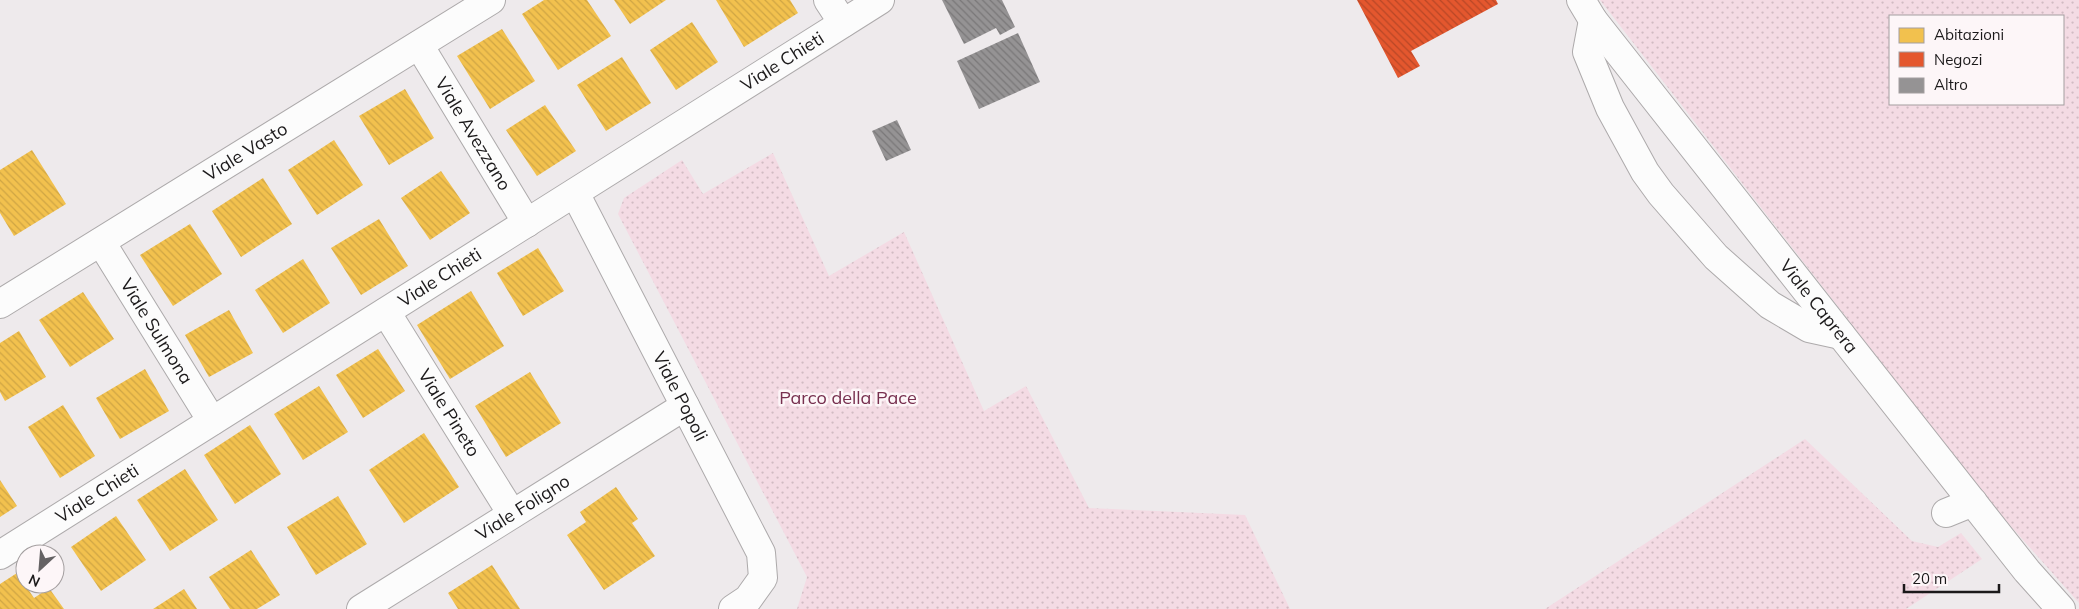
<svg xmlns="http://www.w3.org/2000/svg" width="2079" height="609" viewBox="0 0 2079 609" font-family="Mulish,sans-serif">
<defs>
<pattern id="park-dots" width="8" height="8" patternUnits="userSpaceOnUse" patternTransform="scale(1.25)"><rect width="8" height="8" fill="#f4dbe4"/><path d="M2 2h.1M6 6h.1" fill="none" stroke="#d1bbc3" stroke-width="1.8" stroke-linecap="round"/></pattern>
<pattern id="homes-back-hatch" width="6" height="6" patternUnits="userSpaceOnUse" patternTransform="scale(1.25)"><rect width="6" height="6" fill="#f2c14e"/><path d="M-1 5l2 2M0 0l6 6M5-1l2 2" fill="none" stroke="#cfa544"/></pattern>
<pattern id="shops-back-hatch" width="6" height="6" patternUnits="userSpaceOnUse" patternTransform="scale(1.25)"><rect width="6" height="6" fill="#e4572e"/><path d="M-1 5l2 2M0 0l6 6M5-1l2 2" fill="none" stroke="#b84726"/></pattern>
<pattern id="building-back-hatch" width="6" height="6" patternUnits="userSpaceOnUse" patternTransform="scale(1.25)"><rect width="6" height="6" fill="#959394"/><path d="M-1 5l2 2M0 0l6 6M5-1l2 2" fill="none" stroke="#797778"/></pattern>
</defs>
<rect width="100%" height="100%" fill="#eeeaec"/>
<g fill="url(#park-dots)" fill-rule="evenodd">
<path d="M1600 0H2079V603L1992 505ZM1890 16H2063V104H1890Z"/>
<path d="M773 153 829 276 904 232 984 411 1026 386 1089 508 1245 515 1290 609H797L807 577 618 214 624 198 682 160 703 194Z"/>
<path d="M1805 439 1912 541 1938 547 1961 533 1982 559 1906 609H1545Z"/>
</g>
<g fill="url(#homes-back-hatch)">
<path d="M544 0H587L611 36 558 70 522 14Z"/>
<path d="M614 0H666L630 24Z"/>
<path d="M716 0H790L798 13 744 47Z"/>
<path d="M692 22 718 62 676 90 650 50Z"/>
<path d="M502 29 535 81 490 109 457 56Z"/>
<path d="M622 57 651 103 606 131 577 85Z"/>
<path d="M405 89 434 138 389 165 359 116Z"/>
<path d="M545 105 576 151 537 176 506 130Z"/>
<path d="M334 140 363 185 317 215 288 170Z"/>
<path d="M32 150 66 204 14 236 0 213V170Z"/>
<path d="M441 171 470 213 430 240 401 198Z"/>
<path d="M263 178 292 224 241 257 212 211Z"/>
<path d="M379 219 408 266 361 295 331 248Z"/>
<path d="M190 224 222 274 173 306 140 255Z"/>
<path d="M538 248 564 291 523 316 497 273Z"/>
<path d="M303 259 330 303 283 333 255 290Z"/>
<path d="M471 291 504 346 450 379 417 325Z"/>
<path d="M83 292 114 339 70 367 39 320Z"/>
<path d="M229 310 253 353 209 377 185 335Z"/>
<path d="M19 331 46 377 5 401 0 392V343Z"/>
<path d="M378 349 405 391 363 418 336 375Z"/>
<path d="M145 369 169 411 120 439 96 398Z"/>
<path d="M530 372 561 423 506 457 475 406Z"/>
<path d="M319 386 348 432 303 460 274 414Z"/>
<path d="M63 405 95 456 60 478 28 427Z"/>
<path d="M250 425 281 474 235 504 204 455Z"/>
<path d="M424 433 459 487 404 523 369 470Z"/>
<path d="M185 469 218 520 170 551 137 500Z"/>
<path d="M0 480 17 506 0 517Z"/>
<path d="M616 487 638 519 632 523 655 556 604 590 567 535 586 522 580 512Z"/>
<path d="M338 496 367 544 316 575 287 527Z"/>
<path d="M116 516 146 560 101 591 71 547Z"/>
<path d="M251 550 280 595 257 609H230L209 577Z"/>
<path d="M492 565 520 609H458L448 593Z"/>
<path d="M17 573 34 598 49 588 64 609H0V584Z"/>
<path d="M184 589 197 609H153Z"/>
</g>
<path fill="url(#shops-back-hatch)" d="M1357 0H1496L1498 4 1411 51 1420 66 1398 78Z"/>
<g fill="url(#building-back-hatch)">
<path d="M942 0H1002L1015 27 1000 35 996 28 964 44Z"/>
<path d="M1018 33 1040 82 979 109 957 61Z"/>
<path d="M897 120 911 150 886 161 872 131Z"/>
</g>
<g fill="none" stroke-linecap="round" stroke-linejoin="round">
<defs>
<g id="minor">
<path d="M828 0 843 23"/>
<path id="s1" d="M1581 0 1593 20 2027 571 2061 609"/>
<path d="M1593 20 1587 52 1610 108 1645 172 1661 194 1716 257 1770 305 1809 328 1841 335"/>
<path id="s2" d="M419 45 527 223"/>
<path id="s3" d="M575 193 761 553 763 578 748 599 733 609"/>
<path id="s4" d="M101 242 212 421"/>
<path id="s5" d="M0 304 491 0"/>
<path id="s6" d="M386 312 512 514"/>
<path d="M1946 513 1973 502"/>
<path id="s7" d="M0 555 880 0"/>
<path id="s8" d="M361 609 685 406"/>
</g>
</defs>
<use href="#minor" stroke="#adaaab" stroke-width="30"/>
<use href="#minor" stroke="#fcfcfc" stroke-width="28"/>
</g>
<g text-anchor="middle" stroke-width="5" stroke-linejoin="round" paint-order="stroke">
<g font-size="18" fill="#1b191a" stroke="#fdf6f8">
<text dy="6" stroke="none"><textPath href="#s7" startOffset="925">Viale Chieti</textPath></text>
<text dy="6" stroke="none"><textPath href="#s2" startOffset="104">Viale Avezzano</textPath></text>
<text dy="6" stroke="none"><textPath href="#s5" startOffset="289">Viale Vasto</textPath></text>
<text dy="6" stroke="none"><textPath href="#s7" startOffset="520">Viale Chieti</textPath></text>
<text dy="6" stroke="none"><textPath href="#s1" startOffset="388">Viale Caprera</textPath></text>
<text dy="6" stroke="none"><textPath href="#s4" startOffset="105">Viale Sulmona</textPath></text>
<text dy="6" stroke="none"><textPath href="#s3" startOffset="229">Viale Popoli</textPath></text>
<text dy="6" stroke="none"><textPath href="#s6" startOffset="119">Viale Pineto</textPath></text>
<text dy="6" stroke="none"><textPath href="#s7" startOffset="115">Viale Chieti</textPath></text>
<text dy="6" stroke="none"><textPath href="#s8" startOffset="191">Viale Foligno</textPath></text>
</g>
<g font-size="18" fill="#77304f" stroke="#fdf6f8">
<text x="848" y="404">Parco della Pace</text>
</g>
</g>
<rect x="1889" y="15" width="175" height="90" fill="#fdf6f8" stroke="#a39e9f"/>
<rect x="1899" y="28" width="25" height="15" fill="#f2c14e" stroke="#a39e9f"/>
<text x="1934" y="40" font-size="15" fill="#1b191a">Abitazioni</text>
<rect x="1899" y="52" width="25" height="15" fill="#e4572e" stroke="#a39e9f"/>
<text x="1934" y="65" font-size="15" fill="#1b191a">Negozi</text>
<rect x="1899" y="78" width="25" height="15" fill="#959394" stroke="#a39e9f"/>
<text x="1934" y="90" font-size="15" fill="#1b191a">Altro</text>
<g transform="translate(40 569) rotate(206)"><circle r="24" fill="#fdf6f8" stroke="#a39e9f"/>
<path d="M0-4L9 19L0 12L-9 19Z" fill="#656264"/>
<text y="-8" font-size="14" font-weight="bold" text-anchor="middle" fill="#1b191a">N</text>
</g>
<path d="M1904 584v8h95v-8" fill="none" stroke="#1b191a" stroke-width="2.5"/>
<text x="1912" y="584" font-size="15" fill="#1b191a" stroke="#fdf6f8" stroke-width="4" paint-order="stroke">20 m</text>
</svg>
